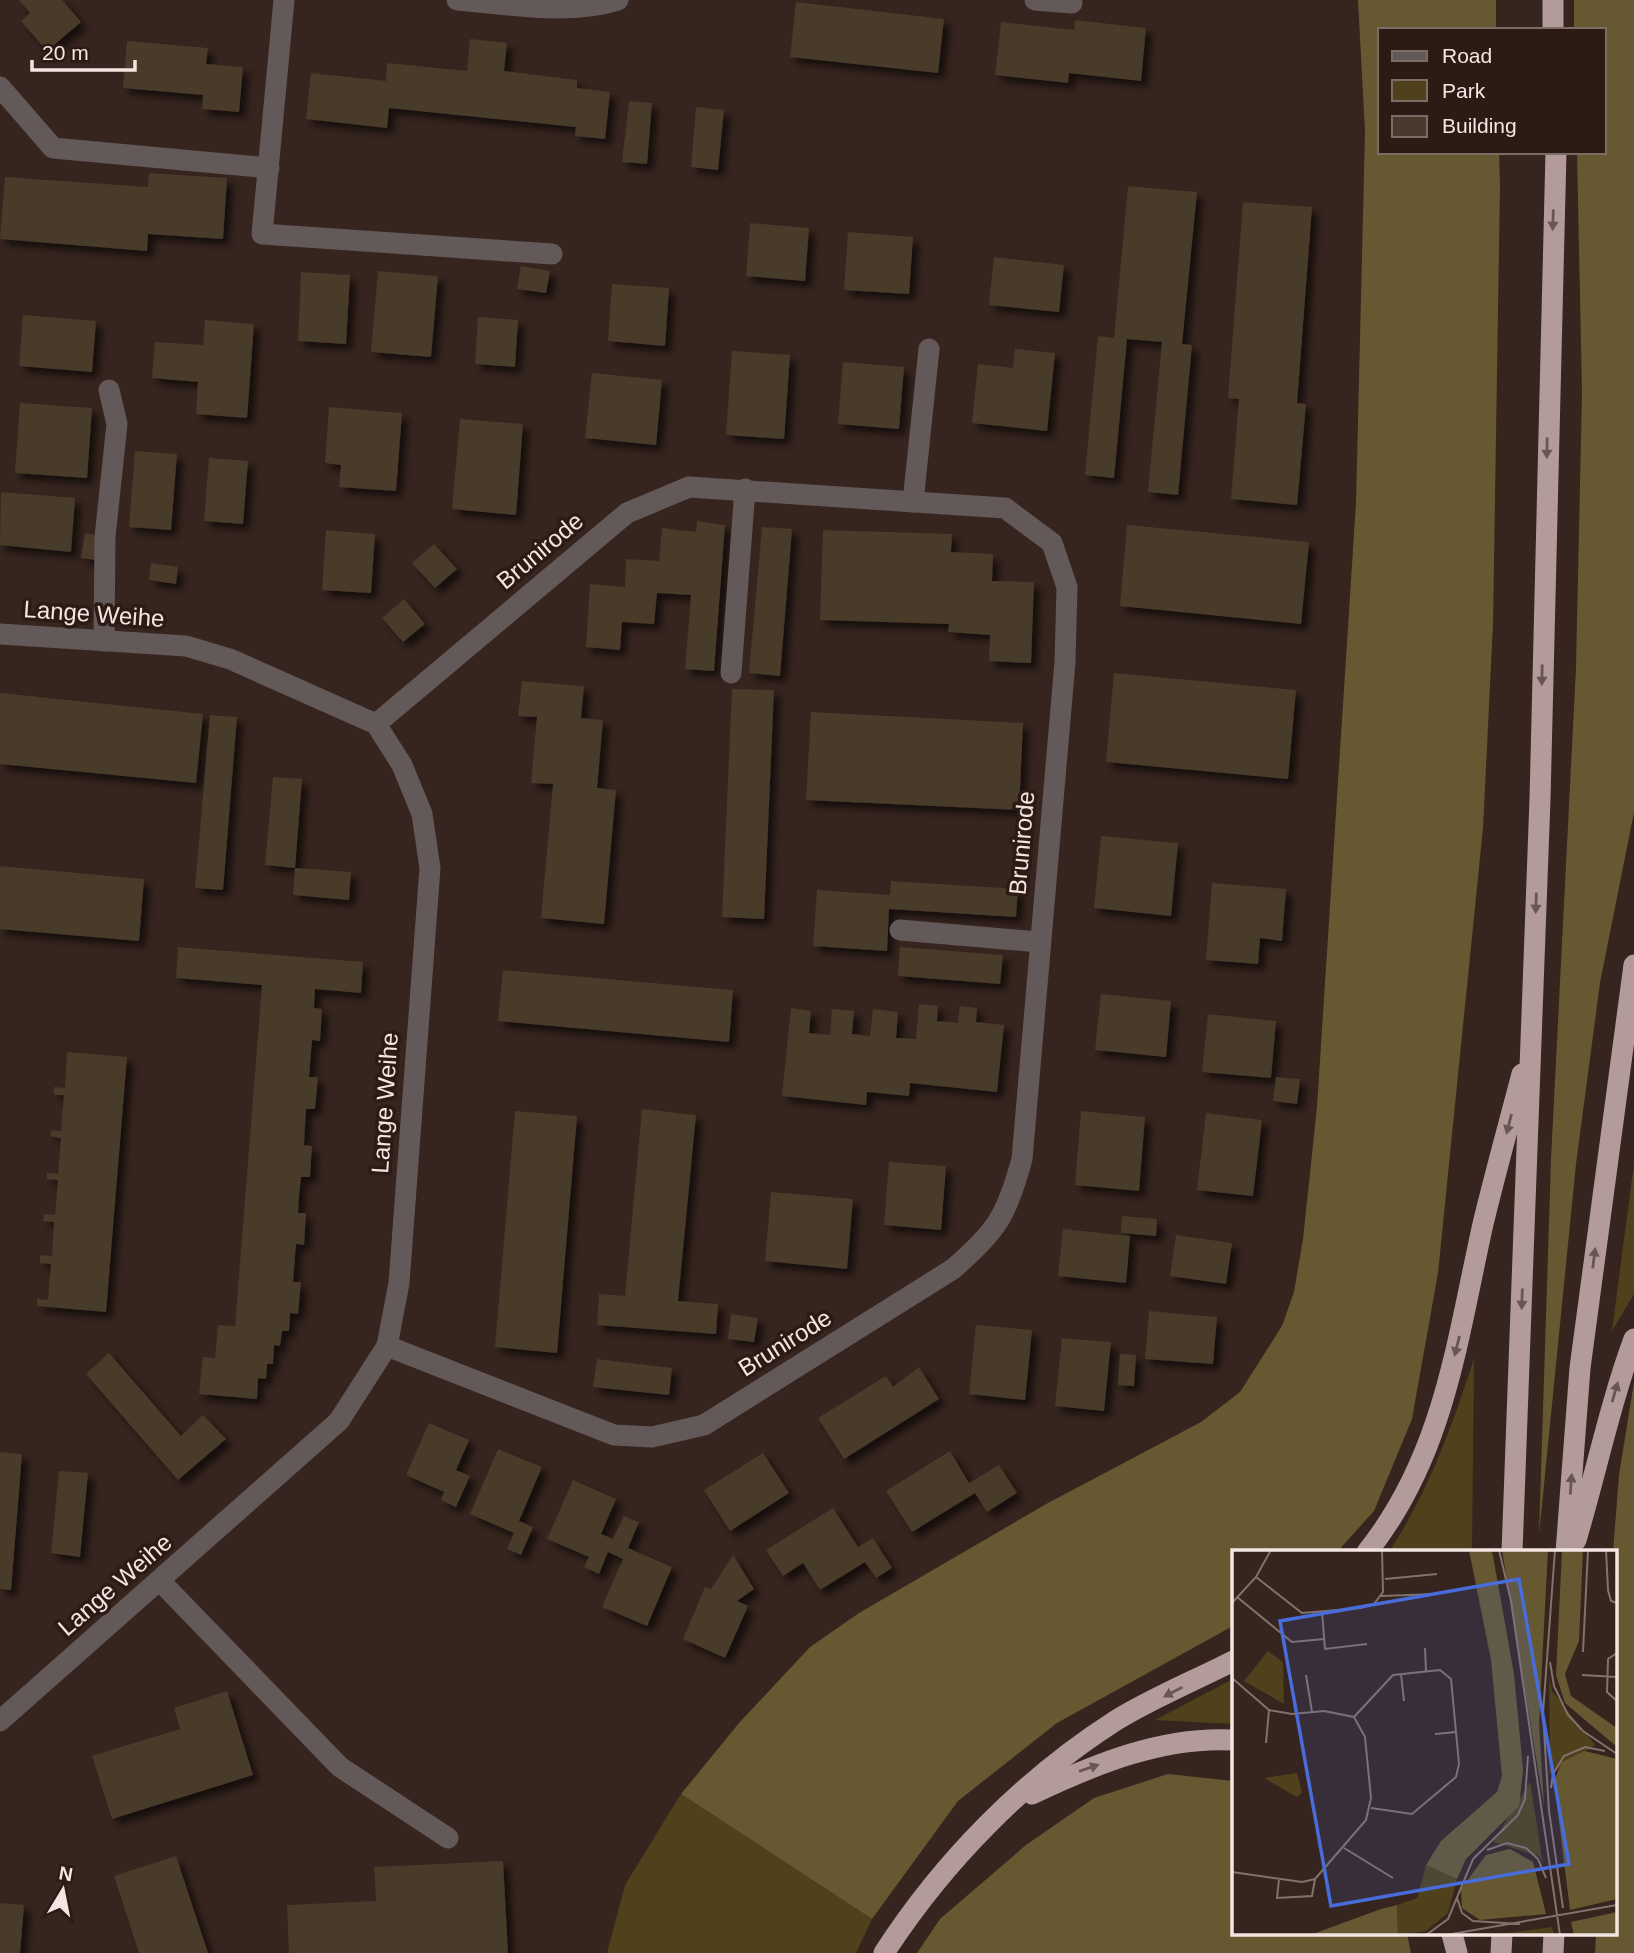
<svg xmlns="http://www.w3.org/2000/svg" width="1634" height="1953" viewBox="0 0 1634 1953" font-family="Helvetica,sans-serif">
<defs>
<filter id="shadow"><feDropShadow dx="6" dy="6" stdDeviation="3.5" flood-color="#0009"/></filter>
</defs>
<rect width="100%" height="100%" fill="#36241e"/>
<g fill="#4e411b">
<path d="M1634 1163V1294L1612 1331Z"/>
<path d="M1474 1359 1472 1552H1389C1429 1490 1451 1429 1474 1359Z"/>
<path d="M1233 1679V1724L1155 1720Z"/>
<path d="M681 1794 872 1919 856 1953H607L625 1885Z"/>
</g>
<g fill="#665831">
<path d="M1358 0H1496V30H1380V152H1499L1500 185 1493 624 1483 828 1438 1273 1412 1419 1374 1511 1337 1552H1233V1626L1057 1723 958 1801 872 1919 681 1794 739 1723 810 1647 859 1613 1048 1503 1201 1422 1240 1392 1282 1326 1294 1292 1303 1239 1317 1107 1356 503 1365 132Z"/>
<path d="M1574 0H1634V812L1600 983 1576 1164 1539 1535 1551 1159 1576 668 1582 393 1577 152H1604V30H1574Z"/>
<path d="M1634 1382V1953H1595L1596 1934H1615L1613 1552 1619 1475Z"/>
<path d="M1168 1774 1233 1781V1934H1407L1411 1953H917L940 1919 1026 1845 1094 1798Z"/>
</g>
<g fill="#483a2c" filter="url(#shadow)">
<path d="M19 0H62L81 22 47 51 21 21 30 13Z"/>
<path d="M796 2 944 19 938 73 790 57Z"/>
<path d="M1075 20 1146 28 1141 81 1069 73 1068 83 995 75 1001 22 1074 30Z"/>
<path d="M470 39 507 43 504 71 577 80V88L610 92 605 139 575 136 576 127 389 108 387 128 306 119 311 73 386 81 387 63 467 71Z"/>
<path d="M127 41 208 48 206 64 243 67 239 112 202 109 203 95 123 88Z"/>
<path d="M629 101 652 103 647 164 622 162Z"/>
<path d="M696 107 724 110 718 170 691 167Z"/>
<path d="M149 173 227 178 223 239 148 234 147 251 0 239 5 177 148 187Z"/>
<path d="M1128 186 1197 192 1182 344 1192 345 1178 495 1148 492 1162 342 1127 339 1114 478 1085 475 1098 336 1114 338Z"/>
<path d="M1243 202 1312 207 1297 403 1306 404 1297 505 1231 499 1239 399 1228 398Z"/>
<path d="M750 223 809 228 805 281 746 276Z"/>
<path d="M848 232 913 237 909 294 844 290Z"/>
<path d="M994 257 1064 265 1059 312 989 305Z"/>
<path d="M521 266 550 271 546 293 517 289Z"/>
<path d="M378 271 438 276 431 357 371 352Z"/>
<path d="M301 272 350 275 346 344 298 341Z"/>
<path d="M612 284 669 288 665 346 608 341Z"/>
<path d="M23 315 96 321 92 372 19 366Z"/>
<path d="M478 317 518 320 515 367 475 364Z"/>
<path d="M205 320 254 324 247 418 196 414 198 382 152 378 155 342 203 345Z"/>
<path d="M1015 349 1055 353 1047 431 972 423 978 364 1013 368Z"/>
<path d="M732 351 790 355 784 439 726 435Z"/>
<path d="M843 362 904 367 899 429 838 424Z"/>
<path d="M592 373 662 380 656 445 585 438Z"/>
<path d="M20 403 92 408 87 478 15 473Z"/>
<path d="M329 407 402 413 396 491 339 487 341 465 325 463Z"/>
<path d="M460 419 523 424 516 515 452 509Z"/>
<path d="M135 451 177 454 171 530 129 527Z"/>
<path d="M209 458 248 461 243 524 204 521Z"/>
<path d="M1 492 75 498 71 552 0 545Z"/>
<path d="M697 521 725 525 714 671 685 669 691 595 657 593 654 624 622 622 620 650 586 647 590 584 625 587 626 559 659 561 662 528 696 532Z"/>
<path d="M1127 525 1309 542 1301 624 1120 606Z"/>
<path d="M762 527 792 529 780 676 749 673Z"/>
<path d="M326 530 375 534 371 593 322 590Z"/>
<path d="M823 530 952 534 951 552 993 554 992 581 1034 582 1031 663 989 661 990 635 948 632 949 624 820 620Z"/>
<path d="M85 533 100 536 96 560 81 558Z"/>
<path d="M434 544 457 569 435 588 412 563Z"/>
<path d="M151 563 178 567 176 584 149 580Z"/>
<path d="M404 599 425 624 403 642 382 618Z"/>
<path d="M1114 673 1296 690 1288 779 1106 762Z"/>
<path d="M522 681 584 686 581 718 603 720 597 788 616 790 604 924 541 918 553 784 531 783 537 717 518 716Z"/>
<path d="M732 689 774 690 764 919 722 917Z"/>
<path d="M0 693 203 714 196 783 0 764Z"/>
<path d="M811 712 1023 723 1019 810 806 800Z"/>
<path d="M210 715 237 717 223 890 195 888Z"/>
<path d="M273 777 302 779 295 868 351 872 349 900 293 895 295 868 265 865Z"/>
<path d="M1101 836 1178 843 1171 916 1094 908Z"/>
<path d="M0 866 144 879 139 941 0 929Z"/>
<path d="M891 881 1018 889 1016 917 889 909 887 951 813 946 817 890 890 895Z"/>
<path d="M1212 883 1286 889 1282 941 1260 938 1258 964 1206 960Z"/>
<path d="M178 947 363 962 361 993 315 989 314 1008 322 1009 320 1041 312 1040 309 1077H318L315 1109H306L304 1145 312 1146 310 1177H301L299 1195 298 1213H306L304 1245 296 1244 293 1282H301L298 1314 290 1313 289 1331H282L280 1346 274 1345 273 1364H267L266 1379 258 1378 257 1399 199 1394 203 1357 215 1358 218 1325 235 1326 262 985 176 978Z"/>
<path d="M900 947 1003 955 1000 984 898 976Z"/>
<path d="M503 970 733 990 729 1042 498 1021Z"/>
<path d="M1101 994 1171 1001 1166 1057 1095 1050Z"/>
<path d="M919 1004 938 1006 937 1021 958 1023 960 1006 977 1008 976 1022 1004 1025 997 1092 910 1083 909 1096 867 1092 866 1105 782 1096 791 1008 811 1011 809 1033 830 1035 832 1009 854 1011 852 1034 870 1036 873 1009 898 1012 896 1038 916 1039Z"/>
<path d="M1208 1014 1276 1021 1271 1078 1202 1072Z"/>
<path d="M67 1052 127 1057 106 1312 37 1306V1299L48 1300 51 1264 40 1263V1255L52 1256 54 1222 43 1221 44 1214 55 1215 58 1180 47 1179V1173L58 1174 61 1138 50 1136 51 1130 61 1131 64 1095H54V1087L65 1088Z"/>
<path d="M1276 1077 1300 1079 1297 1104 1273 1101Z"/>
<path d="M642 1109 696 1115 678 1301 718 1304 716 1334 597 1325 599 1294 625 1296Z"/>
<path d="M515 1111 577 1116 557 1353 495 1347Z"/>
<path d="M1081 1111 1145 1117 1139 1191 1075 1185Z"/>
<path d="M1206 1113 1262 1120 1253 1196 1197 1190Z"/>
<path d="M889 1162 946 1166 941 1230 884 1225Z"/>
<path d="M771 1192 853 1199 847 1269 765 1261Z"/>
<path d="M1122 1216 1157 1219 1156 1236 1121 1233Z"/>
<path d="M1063 1229 1130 1236 1126 1283 1058 1276Z"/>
<path d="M1176 1235 1232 1243 1226 1284 1170 1276Z"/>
<path d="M1149 1311 1217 1317 1213 1364 1145 1359Z"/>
<path d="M731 1314 758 1318 754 1342 728 1339Z"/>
<path d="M976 1325 1032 1330 1025 1400 969 1394Z"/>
<path d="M1062 1338 1111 1342 1104 1411 1055 1406Z"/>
<path d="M109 1353 181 1436 203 1415 226 1439 178 1480 86 1374Z"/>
<path d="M1120 1354 1136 1355 1134 1386 1118 1385Z"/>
<path d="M597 1359 672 1368 669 1395 593 1387Z"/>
<path d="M919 1367 939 1399 844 1459 818 1418 886 1376 893 1387Z"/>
<path d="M429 1423 469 1440 456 1470 470 1476 456 1507 441 1500 444 1492 406 1475Z"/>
<path d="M498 1449 542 1467 519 1521 533 1527 521 1555 507 1549 514 1533 470 1514Z"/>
<path d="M950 1451 969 1483 999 1465 1017 1493 987 1512 975 1493 912 1532 886 1491Z"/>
<path d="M0 1452 22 1454 11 1590 0 1589Z"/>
<path d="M763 1453 789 1493 730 1531 704 1490Z"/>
<path d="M59 1471 88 1473 80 1557 51 1553Z"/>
<path d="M573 1480 616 1499 601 1534 613 1539 624 1516 639 1522 628 1548 672 1567 647 1626 602 1607 623 1559 608 1552 599 1574 584 1567 589 1557 547 1539Z"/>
<path d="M833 1508 858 1547 873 1538 892 1568 876 1578 865 1562 820 1590 803 1563 783 1576 766 1550Z"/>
<path d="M733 1555 754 1589 737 1601 748 1606 725 1658 683 1639 705 1587 711 1589Z"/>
<path d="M227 1691 253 1775 112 1819 92 1756 180 1729 174 1708Z"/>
<path d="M176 1856 208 1953H139L114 1876Z"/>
<path d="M503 1861 508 1953H289L287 1905 376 1901 374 1867Z"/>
<path d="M0 1903 24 1905 20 1953H0Z"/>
</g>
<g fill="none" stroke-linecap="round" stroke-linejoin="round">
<g stroke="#635959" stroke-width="21">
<path d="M284 0 262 234 552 254"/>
<path d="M1035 0 1072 3"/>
<path d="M0 87 53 148 269 168"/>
<path d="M913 502 929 349"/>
<path d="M104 641 105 537 117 424 109 390"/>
<path d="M731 673 745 489"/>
<path d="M900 930 1039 942"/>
<path d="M161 1582 340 1767 448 1838"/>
</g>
<g stroke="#635959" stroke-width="21">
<path d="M457 0C509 4 568 16 618 0"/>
<path d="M0 634 186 646 230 659 376 724 402 765 422 814 430 868 399 1283 387 1346 339 1421 0 1721"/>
<path d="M376 724 627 513 689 487 1005 508 1052 543 1067 587 1065 662 1022 1159C1007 1215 997 1231 953 1269L704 1425 652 1437 614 1435 387 1346"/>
</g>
<g stroke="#b49b9b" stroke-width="21">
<path d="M1553 0V30"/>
<path d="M1576 1540C1596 1473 1610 1404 1634 1339"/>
<path d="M1367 1552C1444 1456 1457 1340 1483 1224 1495 1174 1509 1124 1522 1074"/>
<path d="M1512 1552 1540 799 1556 152"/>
<path d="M1566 1552 1580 1368 1634 965"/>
<path d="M1032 1794C1095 1764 1163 1736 1233 1740"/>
<path d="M1452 1934 1457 1953"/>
<path d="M884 1953C943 1862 1023 1780 1115 1721 1152 1698 1194 1681 1233 1661"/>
<path d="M1501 1953 1502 1934"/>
<path d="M1553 1953 1554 1934"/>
</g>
</g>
<defs><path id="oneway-solid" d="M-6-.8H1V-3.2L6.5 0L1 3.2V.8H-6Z" transform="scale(1.75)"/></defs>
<g fill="#695551">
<use href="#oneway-solid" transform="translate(1553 220) rotate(92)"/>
<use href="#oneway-solid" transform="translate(1547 448) rotate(91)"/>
<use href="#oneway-solid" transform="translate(1542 675) rotate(91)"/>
<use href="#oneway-solid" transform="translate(1536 903) rotate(92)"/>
<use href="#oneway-solid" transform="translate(1509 1124) rotate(104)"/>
<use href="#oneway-solid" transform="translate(1594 1258) rotate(-83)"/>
<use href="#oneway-solid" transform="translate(1522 1299) rotate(92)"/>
<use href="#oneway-solid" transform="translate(1457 1346) rotate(104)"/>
<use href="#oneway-solid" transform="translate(1615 1392) rotate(-74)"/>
<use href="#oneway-solid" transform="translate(1571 1484) rotate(-86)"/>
<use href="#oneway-solid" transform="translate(1173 1692) rotate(153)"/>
<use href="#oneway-solid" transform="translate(1089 1768) rotate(-19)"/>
</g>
<g text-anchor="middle" stroke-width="7" stroke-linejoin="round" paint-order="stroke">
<g font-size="24" fill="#f3e6e2" stroke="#2c1b14">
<text transform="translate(540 551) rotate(-40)" y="8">Brunirode</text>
<text transform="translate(94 614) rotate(4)" y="8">Lange Weihe</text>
<text transform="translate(1022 843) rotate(-85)" y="8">Brunirode</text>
<text transform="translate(385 1103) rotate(-86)" y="8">Lange Weihe</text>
<text transform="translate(785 1343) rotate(-32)" y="8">Brunirode</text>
<text transform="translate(115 1585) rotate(-41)" y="8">Lange Weihe</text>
</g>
</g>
<g transform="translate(1232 1550)">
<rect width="385" height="385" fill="#36241e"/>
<path d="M36 101 51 112 52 154 12 131ZM317 126 320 141 363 195 318 224ZM65 223 70 243 65 247 32 228ZM298 232 311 314 307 306 261 292ZM194 315 225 329 216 363 194 381 166 385 165 355 185 348ZM320 377 322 385H259Z" fill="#4e411b"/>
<path d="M237 0H259L261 6 282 124 291 220 287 256 234 309 225 329 194 315 209 291 265 242 270 226 259 110ZM270 0H316L307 173 312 256ZM330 0H351L347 91 333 124 339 146 385 178V197L333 153 324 125ZM353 201 385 209V349L338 360 322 231 330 212ZM278 299 301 312 314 364 248 370 230 358 229 339 254 305ZM165 355 166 385H78L149 359ZM385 362V385H342L339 372Z" fill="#665831"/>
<path fill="none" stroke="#82726c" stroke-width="2" d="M267 0 279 51 328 385M323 0 311 163 317 261 331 358M374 0 376 40 379 51 385 53M24 27 70 63 129 58 142 54 151 42 150 0M153 29 205 24M149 46 205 44M5 47 60 92 92 89M0 53 24 27 39 0M90 62 93 99 135 94M193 98 194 121M351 102 356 0M385 103 376 109 375 142 385 151M318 112 322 136 336 165 351 181 385 204M169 124 172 151M74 125 80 162M350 125 385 127M0 128 37 160 60 164 92 161 122 167 133 187 139 248 134 270 83 329 70 332 0 322M122 167 161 125 208 120 219 129 227 214 224 227 180 264 139 258M203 184 224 182M34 193 37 160M319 238 321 224 332 206 353 197 373 201M112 298 161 328M255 300 275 293 294 298 306 309 314 328M47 329 45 348 80 346 83 329M225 348 230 363 241 371 288 374M194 385 216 369 241 309 286 265 293 249 296 206M214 385 385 355"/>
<path fill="#486cda" fill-opacity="0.15" stroke="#486cda" stroke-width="3.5" d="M287 29 337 314 99 356 48 71Z"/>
<rect width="385" height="385" fill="none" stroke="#f3e6e2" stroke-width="3.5"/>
</g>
<rect x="1378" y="28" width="228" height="126" fill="#2c1b14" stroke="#7c6c66" stroke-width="2"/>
<rect x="1392" y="51" width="35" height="10" fill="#635959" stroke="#7c6c66" stroke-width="2"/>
<text x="1442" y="63" font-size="21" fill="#f3e6e2">Road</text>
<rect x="1392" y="80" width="35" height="21" fill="#4e411b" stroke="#7c6c66" stroke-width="2"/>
<text x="1442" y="98" font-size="21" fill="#f3e6e2">Park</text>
<rect x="1392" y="116" width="35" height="21" fill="#483a2c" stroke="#7c6c66" stroke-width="2"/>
<text x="1442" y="133" font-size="21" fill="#f3e6e2">Building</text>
<g transform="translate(63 1890) rotate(10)" stroke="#2c1b14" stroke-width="5" paint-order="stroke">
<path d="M0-5L12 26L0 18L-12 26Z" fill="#f3e6e2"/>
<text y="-10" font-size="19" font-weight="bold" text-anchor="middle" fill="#f3e6e2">N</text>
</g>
<path d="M32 60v10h103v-10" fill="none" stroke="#f3e6e2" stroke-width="3.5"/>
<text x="42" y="60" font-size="21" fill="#f3e6e2" stroke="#2c1b14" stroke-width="5" paint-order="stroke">20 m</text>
</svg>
